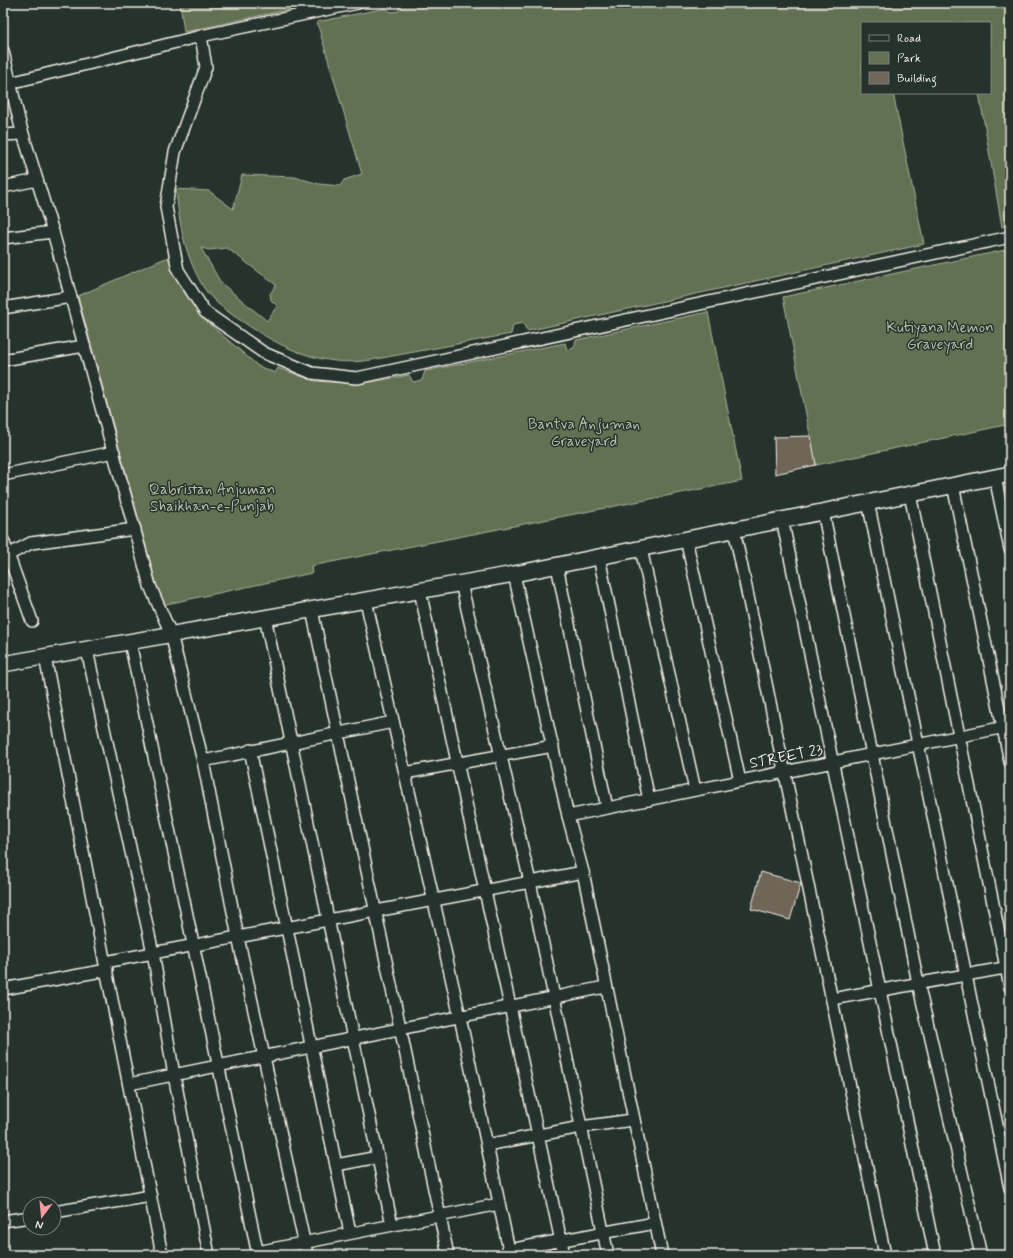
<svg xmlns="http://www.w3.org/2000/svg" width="1013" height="1258" viewBox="0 0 1013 1258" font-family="Mynerve,sans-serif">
<rect width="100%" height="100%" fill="#26332d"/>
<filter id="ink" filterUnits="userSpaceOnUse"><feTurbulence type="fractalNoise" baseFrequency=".025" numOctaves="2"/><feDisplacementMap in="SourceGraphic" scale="8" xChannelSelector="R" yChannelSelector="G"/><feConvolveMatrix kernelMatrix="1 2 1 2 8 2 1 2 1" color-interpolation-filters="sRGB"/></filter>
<g filter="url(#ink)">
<g fill="#647152" stroke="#acb19d" fill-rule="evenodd">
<path d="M180 3H318L184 32Z"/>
<path d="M409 3H1010V225L1002 227 979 93H990V23H862V93H893L924 244 527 331 523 323 513 325 511 334 371 360C323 368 281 348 243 322 229 313 213 302 204 288 185 257 179 224 176 189L209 191 233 209 242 175 295 177 319 184 340 186 344 180 362 174 317 22 386 8 391 12 399 11V5ZM201 248 209 250 227 248 276 285 270 294 271 300 277 306 267 321 221 283Z"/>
<path d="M1010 249V424L816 465 783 297Z"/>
<path d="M168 257 184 292 205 320 258 366 275 373 278 368 315 381 361 384 409 375 413 382 422 380 425 371 565 343 567 350 574 348 576 340 708 312 742 481 311 566 312 573 162 605 78 296Z"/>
</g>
<g fill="#706659" stroke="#f4f1e8">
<path d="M811 436 816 465 775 474 774 437Z"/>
<path d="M761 872 801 883 790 920 751 909Z"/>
</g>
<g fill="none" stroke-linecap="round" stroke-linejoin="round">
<defs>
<g id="street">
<path d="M358 3 201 36 206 67 175 152 166 207 178 270 205 312 264 353 312 373 357 378 1010 237"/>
<path d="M3 51 20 124 53 232 150 586 171 634 203 761 238 937 307 1255"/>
<path d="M10 83 201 36"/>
<path d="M3 135 22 134"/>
<path d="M3 187 37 180"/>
<path d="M3 238 53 232"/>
<path d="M3 308 71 297"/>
<path d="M3 360 84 346"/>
<path d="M3 475 114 452"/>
<path d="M995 477 1010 549"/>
<path d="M953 485 1010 762"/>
<path d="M910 494 1010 987"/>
<path d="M868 502 1010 1188"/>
<path d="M823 511 918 983 981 1255"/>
<path d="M782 519 935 1255"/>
<path d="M734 529 885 1255"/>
<path d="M686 539 740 781"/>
<path d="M3 540 32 621"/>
<path d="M641 549 695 790"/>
<path d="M8 555 31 543 135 529"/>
<path d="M599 557 649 800"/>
<path d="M557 566 607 808"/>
<path d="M514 574 568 816 583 872 662 1255"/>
<path d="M461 583 530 882 608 1255"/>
<path d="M420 591 564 1255"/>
<path d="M366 601 460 1017 510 1255"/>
<path d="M312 610 448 1255"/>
<path d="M265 617 392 1225"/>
<path d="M130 642 258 1255"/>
<path d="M87 650 153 953 174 1075 209 1255"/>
<path d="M45 657 162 1255"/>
<path d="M250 750 350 1233"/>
<path d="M203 761 393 722"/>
<path d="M405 773 553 746"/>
<path d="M568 816 1010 726"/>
<path d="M105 962 583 872"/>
<path d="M3 989 107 970"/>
<path d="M832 999 1010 967"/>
<path d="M129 1084 605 987"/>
<path d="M487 1145 581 1127 633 1120"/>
<path d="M336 1165 378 1157"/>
<path d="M54 1212 151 1196"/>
<path d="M3 1221 30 1217"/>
<path d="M509 1250 655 1223"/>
<path d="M257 1252 499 1204"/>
</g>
<path id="secondary" d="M3 664 514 574 1010 474"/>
</defs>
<use href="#street" stroke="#f4f1e8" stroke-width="14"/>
<use href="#secondary" stroke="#f4f1e8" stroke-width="18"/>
<use href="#street" stroke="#26332d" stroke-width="11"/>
<use href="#secondary" stroke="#26332d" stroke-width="15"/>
</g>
</g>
<g text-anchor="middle" stroke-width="3" stroke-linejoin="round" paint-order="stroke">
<g font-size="15" fill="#babeac" stroke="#26332d">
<text x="940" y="332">Kutiyana Memon<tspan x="940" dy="17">Graveyard</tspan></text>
<text x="584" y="429">Bantva Anjuman<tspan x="584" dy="17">Graveyard</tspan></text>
<text x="212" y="494">Qabristan Anjuman<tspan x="212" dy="17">Shaikhan-e-Punjab</tspan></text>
</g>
<g font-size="15" fill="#f4f1e8" stroke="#26332d">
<text transform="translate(786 756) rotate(-11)" y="5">STREET 23</text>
</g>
</g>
<rect width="1013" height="1258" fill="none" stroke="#26332d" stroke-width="16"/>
<rect x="8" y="8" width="997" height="1242" fill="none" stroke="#f4f1e8" stroke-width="1.5" filter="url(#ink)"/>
<rect x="861" y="22" width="130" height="72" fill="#26332d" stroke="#787f78"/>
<rect x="869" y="35" width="20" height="6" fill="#26332d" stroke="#787f78"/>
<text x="897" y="42" font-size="12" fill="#f4f1e8">Road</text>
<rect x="869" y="52" width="20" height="12" fill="#647152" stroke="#787f78"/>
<text x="897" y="62" font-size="12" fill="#f4f1e8">Park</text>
<rect x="869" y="72" width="20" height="12" fill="#706659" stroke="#787f78"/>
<text x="897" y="82" font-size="12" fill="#f4f1e8">Building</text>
<g transform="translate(42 1216) rotate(196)"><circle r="19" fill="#26332d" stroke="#787f78"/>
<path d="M0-3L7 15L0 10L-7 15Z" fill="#ff9aa2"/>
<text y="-6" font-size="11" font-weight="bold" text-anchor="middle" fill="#f4f1e8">N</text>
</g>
</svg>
